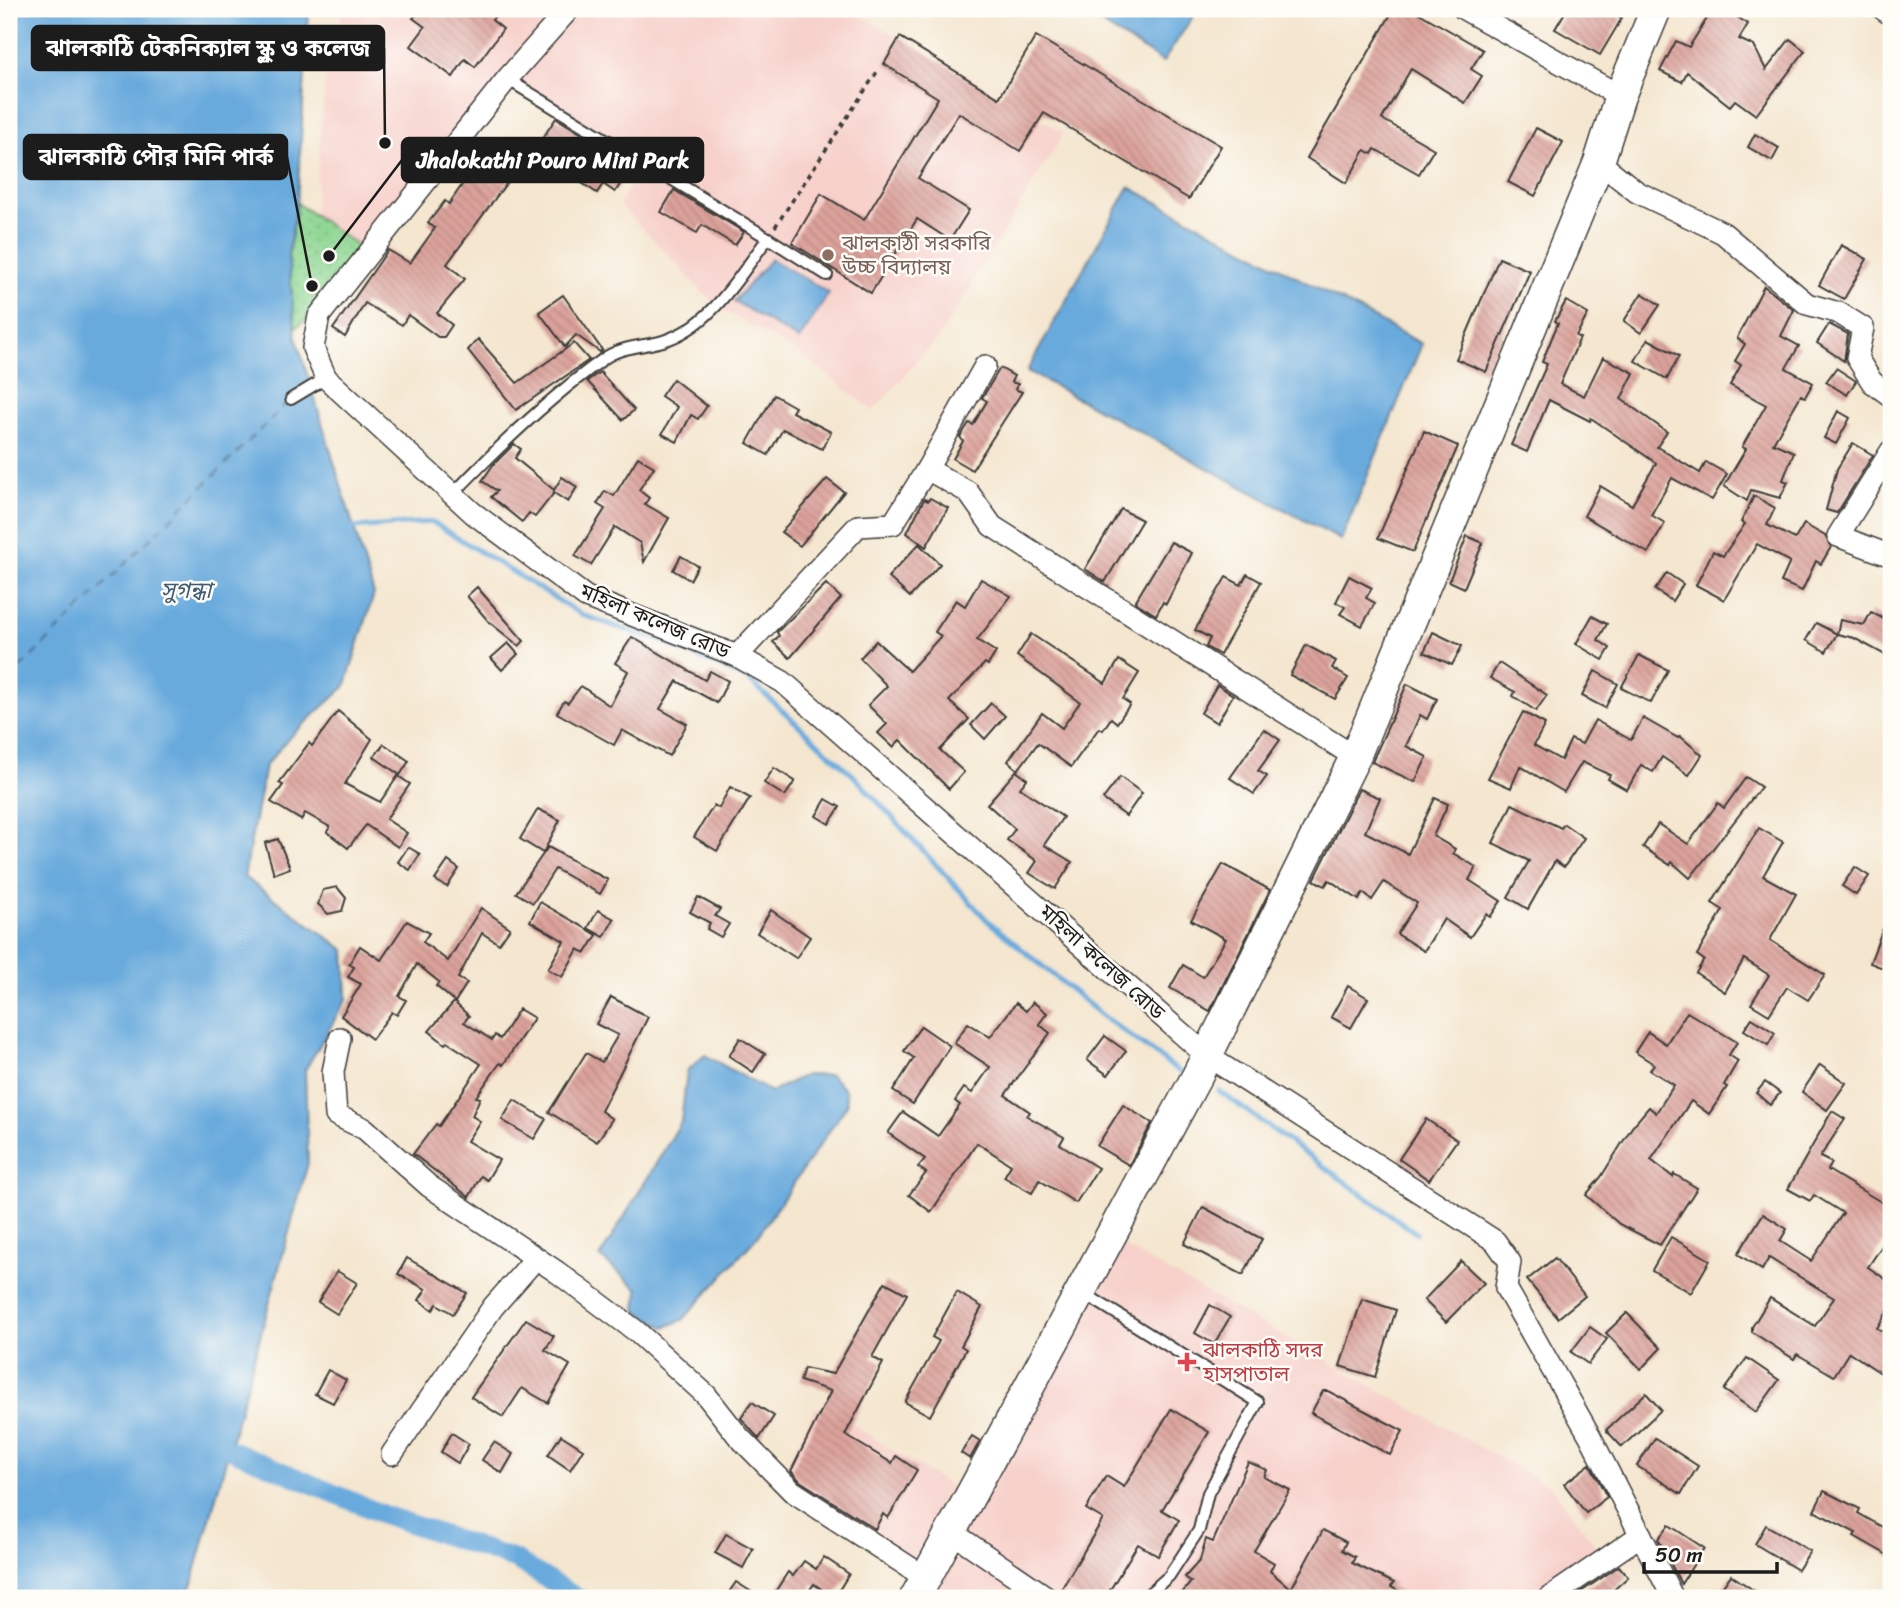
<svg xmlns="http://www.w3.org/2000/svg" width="1900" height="1607" viewBox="0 0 1900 1607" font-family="Sriracha,'Noto Sans Bengali',sans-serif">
<defs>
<pattern id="park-dots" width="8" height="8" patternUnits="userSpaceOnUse" patternTransform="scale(1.75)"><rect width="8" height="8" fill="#8dd692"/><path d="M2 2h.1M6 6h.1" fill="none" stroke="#79b77d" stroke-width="1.8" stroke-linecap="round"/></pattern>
<pattern id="building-back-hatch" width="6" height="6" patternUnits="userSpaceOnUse" patternTransform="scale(1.75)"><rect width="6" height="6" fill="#dba29b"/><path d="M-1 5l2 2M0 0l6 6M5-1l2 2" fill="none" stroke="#bb8b85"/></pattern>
</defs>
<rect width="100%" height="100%" fill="#fdfcf7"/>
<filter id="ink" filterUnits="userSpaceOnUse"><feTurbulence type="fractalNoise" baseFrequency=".0143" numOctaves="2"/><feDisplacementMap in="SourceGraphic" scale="14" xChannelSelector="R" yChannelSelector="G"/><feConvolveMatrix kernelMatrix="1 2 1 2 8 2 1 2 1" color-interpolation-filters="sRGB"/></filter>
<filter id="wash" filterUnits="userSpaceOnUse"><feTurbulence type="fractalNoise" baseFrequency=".00686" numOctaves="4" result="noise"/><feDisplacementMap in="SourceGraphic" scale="28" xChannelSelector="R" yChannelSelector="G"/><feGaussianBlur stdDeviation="1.57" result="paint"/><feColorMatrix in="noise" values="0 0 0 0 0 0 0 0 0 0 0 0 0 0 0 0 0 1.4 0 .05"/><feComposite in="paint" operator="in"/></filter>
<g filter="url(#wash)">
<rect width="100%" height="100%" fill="#f4e6cf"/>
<g fill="#f7d0ca">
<path d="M342 9H539L553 17 362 249 314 215 327 56 336 42Z"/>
<path d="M578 9H850L1064 133 941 334 873 411 798 352 716 306 619 204 645 160 515 78Z"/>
<path d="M1109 1238 1553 1488 1606 1559 1549 1598H915Z"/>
<path d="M816 1407 851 1424 960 1492 921 1571 781 1476Z"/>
</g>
<path fill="url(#park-dots)" stroke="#547957" stroke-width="2" d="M297 203 362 249 311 316 295 328 288 256Z"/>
<g fill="#69aadd" stroke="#42637c" stroke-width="2">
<path d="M9 9H309L297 203 288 255 296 337 374 594 345 687 289 738 265 766 244 877 345 950 347 999 305 1070 308 1163 188 1598H9Z"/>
<path d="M1078 9H1198L1163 62Z"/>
<path d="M1129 187 1422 344 1341 540 1027 371Z"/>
<path d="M771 259 829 293 799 340 734 301Z"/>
<path d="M705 1055 771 1092 805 1075H831L845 1090 847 1105 757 1237 683 1320 665 1327 636 1311 638 1289 600 1257 681 1122 687 1071Z"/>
</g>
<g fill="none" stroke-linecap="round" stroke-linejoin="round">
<g stroke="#69aadd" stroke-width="5">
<path d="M352 528 432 522 582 615 665 643 748 679 854 776 988 921 1104 1017 1180 1072"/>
<path d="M1219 1091 1416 1233"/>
</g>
<path stroke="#69aadd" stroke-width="19" d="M232 1450 382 1514 516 1560 578 1598"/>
<path stroke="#3f5c73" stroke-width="2" stroke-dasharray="9 7" stroke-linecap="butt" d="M9 679 289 401"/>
</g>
<g id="blocks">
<g fill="url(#building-back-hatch)">
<path d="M421 9H500L492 20 503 29 475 67 465 59 453 77 411 46 425 27 413 18Z"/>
<path d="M1394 9H1412L1483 50 1471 69 1482 76 1465 103 1411 69 1382 119 1434 149 1419 174 1375 149 1372 154 1365 150 1346 183 1307 158Z"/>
<path d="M1567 9H1605L1622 18 1600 55 1555 29Z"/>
<path d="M1713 9H1725L1748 24 1739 39 1754 46 1766 70 1790 39 1805 51 1756 115 1735 100 1730 106 1687 72 1682 82 1660 71 1676 41 1689 47Z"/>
<path d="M1036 36 1221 146 1189 199 1044 113 1020 151 959 113 918 178 969 210 950 240 917 219 871 293 792 243 821 194 864 220 938 98 884 64 900 37 999 98Z"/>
<path d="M556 118 621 158 618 163 629 171 615 192 603 184 597 193 534 151Z"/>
<path d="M1536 128 1563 142 1535 196 1508 182Z"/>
<path d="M1755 134 1779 148 1772 161 1748 147Z"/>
<path d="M490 152 516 170 447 264 465 279 437 313 452 325 444 337H438L408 315 402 325 365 303 345 337 333 329 388 250 410 263 435 228 428 223 445 201 449 204 468 176 471 179Z"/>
<path d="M674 190 744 232 735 245 702 225 697 233 661 212Z"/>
<path d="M1841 245 1867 259 1844 299 1819 285Z"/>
<path d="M1499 258 1530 271 1486 372 1456 359Z"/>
<path d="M1764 286 1794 310 1781 336 1799 346 1786 368 1813 383 1805 397 1801 395 1773 443 1794 452 1783 480 1788 482 1780 498 1751 490 1747 501 1724 486 1746 449 1742 447 1766 405 1730 385 1741 365 1735 361 1745 344 1737 338Z"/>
<path d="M1642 293 1660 305 1641 333 1624 321Z"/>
<path d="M563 295 602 350 600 352 576 335 565 347 539 312Z"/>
<path d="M1566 301 1588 314 1576 336 1580 338 1560 384 1584 396 1603 357 1634 373 1621 399 1667 432 1657 447 1700 473 1706 462 1727 474 1712 500 1672 478 1651 515 1665 523 1648 553 1584 516 1600 486 1632 505 1656 463 1591 418 1590 421 1549 400 1527 452 1511 445 1547 364 1542 362 1558 323 1555 321Z"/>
<path d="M1829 324 1848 334 1844 361 1817 343Z"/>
<path d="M478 339 517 383 574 343 589 360 516 410 468 350Z"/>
<path d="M1648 339 1679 356 1667 379 1635 361Z"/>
<path d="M1000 368 1014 376 1011 382 1018 384 1015 389 1022 392 972 470 953 459 963 441 960 437 969 423 973 425 987 401 982 398Z"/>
<path d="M1836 368 1856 381 1847 395 1826 382Z"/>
<path d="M600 372 634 410 623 420 587 381Z"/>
<path d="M673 379 707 406 698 419 691 415 677 442 662 434 677 407 661 396Z"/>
<path d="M774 395 795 407 792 412 831 432 822 449 783 429 768 455 747 443Z"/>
<path d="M1838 411 1850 418 1836 444 1824 438Z"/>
<path d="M1424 431 1458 446 1413 552 1378 538Z"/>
<path d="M1853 443 1873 455 1837 513 1826 510 1837 469Z"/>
<path d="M514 444 521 449 515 458 554 490 562 477 577 487 568 502 554 493 535 517 529 513 522 522 491 497 497 491 482 481 493 465Z"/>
<path d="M638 457 654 467 639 490 649 498 645 504 669 518 644 562 640 543 615 527 591 565 575 556 605 509 597 504 605 491 614 496Z"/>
<path d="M827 479 844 492 800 546 781 532Z"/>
<path d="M1754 496 1775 508 1767 525 1795 539 1804 524 1825 536 1831 547 1821 564 1816 561 1802 591 1781 582 1790 562 1757 544 1724 600 1696 585 1713 551 1723 556 1745 524 1741 522Z"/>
<path d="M930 498 948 508 926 547 907 533 924 499 928 501Z"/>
<path d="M1121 509 1142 520 1105 582 1085 569Z"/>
<path d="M1467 536 1483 543 1464 588 1449 581Z"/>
<path d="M1171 542 1192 553 1166 604 1163 602 1156 615 1135 602Z"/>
<path d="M919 544 940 564 910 597 888 577Z"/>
<path d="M681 556 698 566 690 580 673 570Z"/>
<path d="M1667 573 1683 584 1672 601 1655 590Z"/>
<path d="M1247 574 1261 582 1220 655 1206 647 1210 638 1195 630 1226 577 1241 585Z"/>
<path d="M1349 576 1372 588 1366 598 1375 603 1362 626 1340 614 1345 607 1336 602Z"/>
<path d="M981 579 1011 596 977 640 996 652 988 665 985 663 949 701 969 719 940 750 964 772 949 789 900 740 893 747 878 733 887 724 868 705 887 686 860 658 876 641 909 671 941 636 935 632 956 600 965 606Z"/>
<path d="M826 584 841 598 790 658 773 642 779 636 777 632Z"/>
<path d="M477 587 524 641 519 646 489 622 467 596Z"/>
<path d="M1871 612 1891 623V644L1885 655 1854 638 1837 634 1840 620 1864 625Z"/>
<path d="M1592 616 1607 624 1598 640 1610 648 1603 660 1576 644Z"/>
<path d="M1816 623 1837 634 1826 652 1806 640Z"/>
<path d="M1433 632 1462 646 1452 665 1424 652Z"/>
<path d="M1031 634 1105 683 1119 660 1139 673 1123 699 1130 704 1117 723 1111 718 1103 730 1099 728 1071 767 1038 743 1018 770 1008 761 1042 713 1062 728 1080 702 1017 656Z"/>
<path d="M632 637 705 680 710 671 728 681 717 703 677 681 660 709 687 724 669 756 622 730 614 745 557 713 564 701 568 703 581 686 610 706 628 671 615 663Z"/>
<path d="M508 643 518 654 502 670 491 658Z"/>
<path d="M1306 645 1336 661 1332 668 1348 678 1335 699 1290 675Z"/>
<path d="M1639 655 1668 670 1651 703 1621 688Z"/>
<path d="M1499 663 1547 695 1536 711 1513 696 1515 692 1490 678Z"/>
<path d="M1595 671 1618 684 1605 708 1582 696Z"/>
<path d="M1407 684 1437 699 1427 719 1420 715 1406 746 1427 757 1415 782 1372 762Z"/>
<path d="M1217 685 1233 695 1217 723 1201 713Z"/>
<path d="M991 703 1005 716 985 739 971 725Z"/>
<path d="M338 711 372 739 345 784 380 802 398 776 410 784 386 819 407 833 398 847 366 825 348 848 327 832 330 827 305 813 301 820 271 802 283 785 279 783 309 743 312 746Z"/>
<path d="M1523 712 1545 724 1534 745 1561 760 1571 739 1582 744 1595 720 1631 740 1643 718 1678 738 1680 736 1702 755 1689 775 1662 757 1653 772 1641 765 1627 790 1608 779 1610 775 1582 762 1564 792 1520 766 1511 788 1488 778Z"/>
<path d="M1264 729 1280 740 1258 771 1267 776 1254 794 1230 778Z"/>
<path d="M384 744 409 761 400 775 374 757Z"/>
<path d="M774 768 795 781 785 796 764 783Z"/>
<path d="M1016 771 1027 779 1020 788 1063 817 1044 845 1072 862 1055 889 1029 873 1037 861 1007 840 1015 829 987 804Z"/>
<path d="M1120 777 1142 793 1126 816 1103 799Z"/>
<path d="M1746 777 1761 787 1690 878 1672 862 1670 865 1643 847 1658 824 1688 844 1718 803 1724 808Z"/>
<path d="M730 787 750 798 717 851 694 837 714 805 719 808Z"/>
<path d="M1359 789 1380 798 1365 832 1408 854 1435 798 1448 804 1433 836 1455 849 1453 853 1476 867 1469 880 1501 901 1490 917 1486 914 1470 937 1444 919 1424 951 1397 934 1417 903 1384 882 1372 900 1363 893 1359 900 1329 880 1325 886 1314 880Z"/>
<path d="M826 799 840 807 829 824 816 816Z"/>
<path d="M1512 804 1561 828 1564 824 1584 838 1564 867 1555 861 1528 909 1508 897 1529 861 1493 843Z"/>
<path d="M538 809 560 820 543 853 520 839Z"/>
<path d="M1759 828 1783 842 1763 876 1796 894 1770 940 1825 975 1808 1000 1787 987 1769 1015 1751 1004 1769 975 1744 959 1725 992 1696 973 1704 960 1697 955 1723 910 1712 903Z"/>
<path d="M278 839 290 868 274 874 265 843Z"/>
<path d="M408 847 420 854 410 870 398 862Z"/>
<path d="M548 847 608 880 600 894 555 869 533 903 516 893Z"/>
<path d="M448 861 459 869 447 887 435 880Z"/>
<path d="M1223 864 1270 890 1210 1011 1170 988 1183 965 1203 977 1226 939 1191 920Z"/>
<path d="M1855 867 1869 876 1856 895 1842 886Z"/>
<path d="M337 887 346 898 342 911 328 914 318 904 323 890Z"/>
<path d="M698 897 720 909 715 916 729 924 721 937 707 929 710 923 690 912Z"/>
<path d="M540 902 597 935 586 953 578 949 562 977 548 969 564 941 530 921Z"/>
<path d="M481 908 510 928 499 944 482 933 458 978 467 983 455 1002 436 986 439 982 417 964 399 996 406 1000 397 1015 392 1012 372 1039 341 1016 361 984 348 977 354 967 349 964 360 946 381 960 407 921 429 933 423 942 448 961Z"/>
<path d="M1890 909 1891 910V971L1870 963Z"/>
<path d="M598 910 614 919 604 937 588 928Z"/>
<path d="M771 910 810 937 796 958 757 933Z"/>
<path d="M1348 986 1368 998 1351 1028 1331 1017Z"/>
<path d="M611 997 648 1017 601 1111 612 1119 597 1142 549 1112 586 1053 602 1062 618 1035 596 1024Z"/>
<path d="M454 1002 469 1016 464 1022 492 1040 495 1035 500 1039 519 1009 534 1018 503 1065 500 1063 476 1097 480 1098 472 1116 480 1121 467 1141 499 1160 487 1180 481 1176 469 1197 413 1154 436 1124 439 1126 481 1064 447 1042 445 1044 429 1031Z"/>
<path d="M1033 1002 1047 1013 1039 1024 1050 1033 1005 1095 1030 1112 1027 1116 1064 1137 1060 1144 1098 1168 1076 1203 1039 1180 1032 1193 1004 1177 1011 1165 977 1143 931 1212 909 1195 926 1173 918 1167 925 1159 888 1133 903 1112 938 1136 960 1105 955 1101 964 1088 972 1093 990 1067 954 1043 968 1023 990 1037 1016 1003 1026 1011Z"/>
<path d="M1687 1012 1737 1042 1729 1055 1738 1061 1724 1085 1727 1087 1709 1114 1691 1101 1651 1160 1673 1177 1674 1174 1697 1188 1660 1245 1619 1224 1586 1195 1601 1177 1632 1127 1649 1107 1656 1113 1674 1085 1650 1070 1654 1064 1635 1052 1648 1032 1666 1044Z"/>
<path d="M1752 1018 1775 1033 1768 1045 1744 1030Z"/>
<path d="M921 1026 950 1046 913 1104 893 1091 914 1058 904 1051Z"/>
<path d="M1105 1036 1126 1051 1108 1075 1087 1060Z"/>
<path d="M740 1038 765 1054 753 1072 729 1056Z"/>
<path d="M1820 1065 1846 1083 1827 1110 1802 1092Z"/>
<path d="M1765 1082 1780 1093 1770 1105 1756 1093Z"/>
<path d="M514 1100 546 1119 534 1139 502 1120Z"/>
<path d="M1123 1105 1152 1123 1129 1165 1097 1146Z"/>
<path d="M1832 1111 1845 1119 1820 1157 1832 1163 1828 1170 1891 1208V1244L1886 1240 1868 1267 1891 1283V1306L1877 1328 1891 1337V1380L1849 1352 1834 1376 1797 1354 1794 1359 1752 1332V1327L1770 1298 1815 1326 1834 1298 1769 1258 1762 1270 1738 1254 1763 1214 1787 1229 1780 1241 1811 1261 1843 1213 1814 1195 1810 1201 1788 1189Z"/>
<path d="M1426 1119 1457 1140 1429 1180 1399 1159Z"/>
<path d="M1203 1207 1262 1239 1243 1275 1184 1244Z"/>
<path d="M1671 1237 1710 1260 1691 1293 1652 1270Z"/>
<path d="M407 1258 467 1293 453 1314 437 1304 433 1310 419 1300 426 1289 398 1274Z"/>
<path d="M1555 1258 1585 1296 1558 1318 1527 1280Z"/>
<path d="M1461 1261 1484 1283 1446 1322 1424 1300Z"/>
<path d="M337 1271 357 1283 337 1314 318 1302Z"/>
<path d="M885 1282 907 1294 872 1357 883 1363 845 1435 892 1463 896 1456 917 1470 888 1518 883 1514 875 1529 800 1481 791 1471 831 1391 800 1381 804 1368 833 1374Z"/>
<path d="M957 1292 982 1307 961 1346 966 1349 930 1416 905 1402 939 1341 932 1337Z"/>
<path d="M1362 1299 1396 1310 1375 1377 1340 1366Z"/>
<path d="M1210 1305 1230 1317 1214 1344 1195 1333Z"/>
<path d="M1627 1313 1661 1348 1641 1369 1606 1333Z"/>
<path d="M526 1319 554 1336 545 1350 570 1365 548 1403 522 1388 503 1417 471 1397Z"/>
<path d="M1590 1327 1607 1339 1588 1364 1571 1352Z"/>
<path d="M1747 1358 1779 1380 1756 1412 1724 1390Z"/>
<path d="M328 1370 346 1380 333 1403 315 1394Z"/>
<path d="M1323 1391H1328L1403 1431 1390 1455 1311 1413Z"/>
<path d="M1646 1393 1661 1410 1622 1447 1606 1430Z"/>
<path d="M752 1402 774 1416 759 1439 741 1418Z"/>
<path d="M1171 1409 1209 1432 1162 1510 1179 1520 1158 1556 1138 1544 1105 1598H1079L1062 1588 1103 1519 1086 1509 1106 1476 1124 1487Z"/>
<path d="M452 1433 469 1444 458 1463 441 1452Z"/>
<path d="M561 1435 583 1449 570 1470 548 1455Z"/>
<path d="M972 1436 980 1441 970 1459 961 1453Z"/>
<path d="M1655 1438 1698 1466 1681 1494 1637 1466Z"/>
<path d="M494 1442 513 1454 502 1473 482 1460Z"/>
<path d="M1248 1462 1267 1470 1264 1477 1290 1490 1254 1551 1274 1563 1270 1571 1291 1589 1323 1530 1346 1542 1342 1550 1355 1557 1352 1563 1394 1583 1391 1587 1411 1598H1178L1191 1582 1185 1577 1200 1560 1206 1539 1213 1542Z"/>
<path d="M1590 1464 1607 1497 1586 1513 1564 1484Z"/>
<path d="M1824 1491 1860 1509 1858 1513 1891 1532V1557L1854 1536 1856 1533 1814 1511Z"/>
<path d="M1669 1525 1704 1548 1681 1584 1658 1539Z"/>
<path d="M1766 1525 1810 1551 1798 1570 1755 1544Z"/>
<path d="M726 1534 753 1549 743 1568 715 1553Z"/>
<path d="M824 1557 849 1574 834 1598 814 1584 804 1598H771L788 1572 793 1576 804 1561 816 1569Z"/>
<path d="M1619 1566 1628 1577 1605 1598H1572Z"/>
<path d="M1731 1575 1765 1598H1715Z"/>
<path d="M736 1582 761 1598H725Z"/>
</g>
</g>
</g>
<g filter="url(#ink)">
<use href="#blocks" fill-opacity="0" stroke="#3c3a37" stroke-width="2"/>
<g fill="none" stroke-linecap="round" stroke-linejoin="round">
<defs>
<g id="service">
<path d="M768 238 827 275"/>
<path d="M291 399 326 378"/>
<path d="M454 493C500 445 548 399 602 360 620 346 642 347 663 341 712 326 738 277 768 238L507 79"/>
<path d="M1082 1292 1258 1402 1208 1493 1199 1530 1169 1576 1144 1598"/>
</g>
<g id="minor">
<path d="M569 9 507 79 319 316 313 348 326 378 473 513 586 597 737 656 783 682 1206 1055 1495 1241 1510 1262 1506 1288 1590 1436 1673 1598"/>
<path d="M1464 9 1620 96"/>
<path d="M1883 9 1891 15"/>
<path d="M1599 162 1637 192 1723 233 1807 304 1839 313 1863 328 1857 358 1872 382 1891 396"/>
<path d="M985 366 927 469 968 492 992 526 1355 757"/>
<path d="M1891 451 1838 536 1891 556"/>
<path d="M737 656 858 526 893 524 927 469"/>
<path d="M340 1038 333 1072 336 1115 365 1129 429 1186 557 1272 636 1331 706 1395 739 1437 792 1491 926 1578"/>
<path d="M392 1454 493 1307 536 1258"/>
<path d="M950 1531 1048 1598"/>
<path d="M1549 1598 1641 1535"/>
</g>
<path id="secondary" d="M915 1598 1197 1076 1355 757 1599 162 1620 96 1656 9"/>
</defs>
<use href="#service" stroke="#3c3a37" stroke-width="14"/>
<use href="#minor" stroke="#3c3a37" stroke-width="24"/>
<use href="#secondary" stroke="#3c3a37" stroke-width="33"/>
<path stroke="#3c3a37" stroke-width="3.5" stroke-dasharray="5 5" stroke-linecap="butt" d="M775 227 877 72"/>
<use href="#service" stroke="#fff" stroke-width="10"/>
<use href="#minor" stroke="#fff" stroke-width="21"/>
<use href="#secondary" stroke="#fff" stroke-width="30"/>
</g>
</g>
<circle fill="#8d6e63" stroke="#fdfcf7" stroke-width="2.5" cx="828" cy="255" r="7"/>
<path fill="#e0444e" stroke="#fdfcf7" stroke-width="2.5" d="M1183.5 1351.5h7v7h7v7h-7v7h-7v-7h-7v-7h7z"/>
<g text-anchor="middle" stroke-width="5" stroke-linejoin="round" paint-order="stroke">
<g font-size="21" fill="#785e54" stroke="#fdfcf7" text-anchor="start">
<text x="842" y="250">ঝালকাঠী সরকারি<tspan x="842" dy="24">উচ্চ বিদ্যালয়</tspan></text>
</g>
<g font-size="21" fill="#1c1c1c" stroke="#fdfcf7">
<text transform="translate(655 621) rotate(23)" y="7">মহিলা কলেজ রোড</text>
<text transform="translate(1102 962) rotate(42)" y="7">মহিলা কলেজ রোড</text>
</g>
<g font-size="21" fill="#be3a42" stroke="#fdfcf7" text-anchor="start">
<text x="1203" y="1357">ঝালকাঠি সদর<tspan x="1203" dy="24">হাসপাতাল</tspan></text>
</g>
<g font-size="23" font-style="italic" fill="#3f5c73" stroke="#fdfcf7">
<text x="186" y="598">সুগন্ধা</text>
</g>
</g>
<path fill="none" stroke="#1c1c1c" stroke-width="2.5" d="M385 143L384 48M312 286L287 157M329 256L402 160"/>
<g fill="#1c1c1c" stroke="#fdfcf7" stroke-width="2.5">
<circle cx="385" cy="143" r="7"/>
<circle cx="312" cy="286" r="7"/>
<circle cx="329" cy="256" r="7"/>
</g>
<g fill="#1c1c1c" stroke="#1c1c1c" stroke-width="2.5">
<rect x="32" y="26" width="352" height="44" rx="7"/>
<rect x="24" y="135" width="263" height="44" rx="7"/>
<rect x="402" y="138" width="301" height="44" rx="7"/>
</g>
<g font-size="23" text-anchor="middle" font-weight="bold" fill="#fff">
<text x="208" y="56">ঝালকাঠি টেকনিক্যাল স্কুল ও কলেজ</text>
<text x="156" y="165">ঝালকাঠি পৌর মিনি পার্ক</text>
<text x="553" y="168">Jhalokathi Pouro Mini Park</text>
</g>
<rect width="1900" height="1607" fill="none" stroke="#fdfcf7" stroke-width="35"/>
<path d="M1644 1562v10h133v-10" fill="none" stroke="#1c1c1c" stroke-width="3.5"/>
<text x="1655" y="1562" font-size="21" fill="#1c1c1c" stroke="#fdfcf7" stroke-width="5" paint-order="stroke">50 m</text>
</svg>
